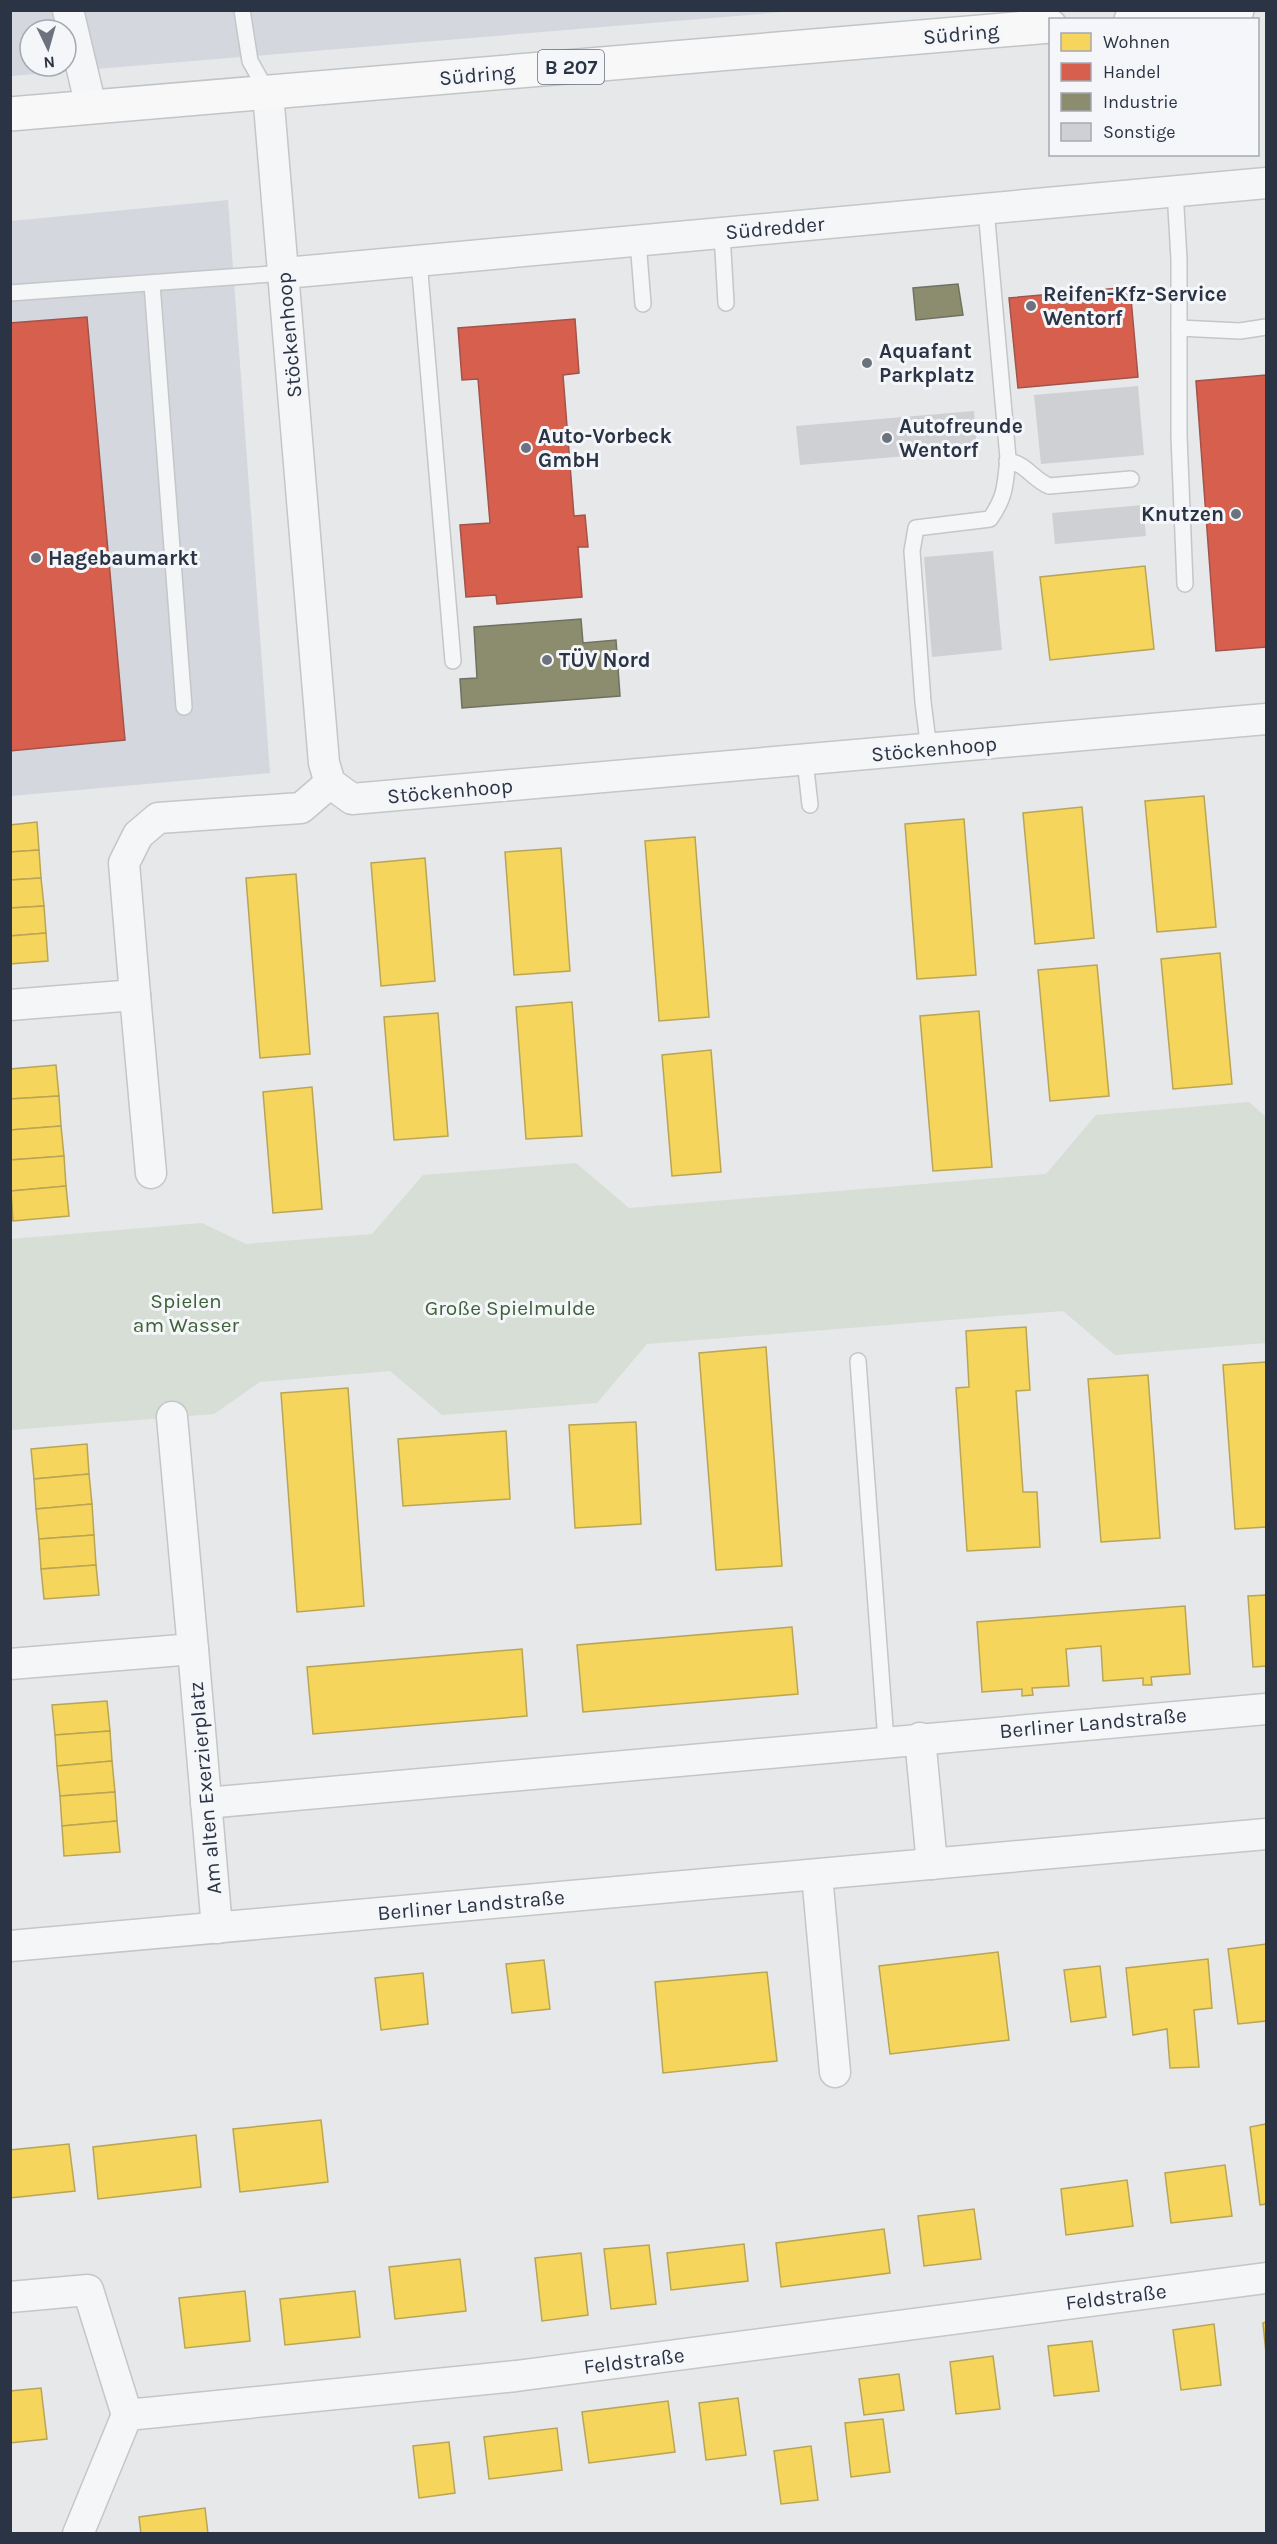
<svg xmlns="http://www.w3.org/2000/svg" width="1277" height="2544" viewBox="0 0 1277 2544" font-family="Karla,sans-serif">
<rect width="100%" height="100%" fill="#e6e8ea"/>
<g fill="#d4d7dd" fill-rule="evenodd">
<path d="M11 11H796L11 76ZM30 30H66V66H30Z"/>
<path d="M228 200 270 773 11 796V221Z"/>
</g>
<path fill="#d6ded6" d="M1249 1102 1266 1117V1343L1115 1355 1063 1311 647 1344 597 1403 442 1415 390 1371 260 1382 214 1414 11 1430V1239L202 1223 246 1244 372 1234 423 1175 576 1163 629 1208 1046 1174 1096 1115Z"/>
<g fill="#f6d55c" stroke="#b9a555" stroke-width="1.5">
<path d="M1145 566 1154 649 1050 660 1040 577Z"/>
<path d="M1204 796 1216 927 1157 932 1145 801Z"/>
<path d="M1082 807 1094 938 1035 944 1023 813Z"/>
<path d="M964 819 976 975 917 979 905 824Z"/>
<path d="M37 822 39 850 10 852V825Z"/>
<path d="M695 837 709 1017 659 1021 645 841Z"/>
<path d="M561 848 570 971 514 975 505 852Z"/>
<path d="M39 850 41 878 10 880V852Z"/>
<path d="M425 858 435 981 381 986 371 863Z"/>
<path d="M296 874 310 1054 260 1058 246 878Z"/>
<path d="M41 878 44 906 10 908V880Z"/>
<path d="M44 906 46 933 10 936V908Z"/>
<path d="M46 933 48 961 10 964V936Z"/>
<path d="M1220 953 1232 1084 1173 1089 1161 959Z"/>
<path d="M1097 965 1109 1096 1050 1101 1038 970Z"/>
<path d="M572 1002 582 1136 526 1139 516 1007Z"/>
<path d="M979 1011 992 1167 933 1171 920 1016Z"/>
<path d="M438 1013 448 1136 394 1140 384 1017Z"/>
<path d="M711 1050 721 1172 672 1176 662 1055Z"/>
<path d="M56 1065 59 1096 10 1099V1069Z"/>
<path d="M312 1087 322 1209 273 1213 263 1092Z"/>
<path d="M59 1096 61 1126 10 1130V1099Z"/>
<path d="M61 1126 64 1156 10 1160V1130Z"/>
<path d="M64 1156 66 1186 11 1191 10 1160Z"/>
<path d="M66 1186 69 1216 13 1221 11 1191Z"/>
<path d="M1026 1327 1030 1390 1016 1391 1023 1492H1037L1040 1547 967 1551 956 1388 969 1387 966 1331Z"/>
<path d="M766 1347 782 1566 716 1570 699 1353Z"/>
<path d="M1266 1362V1527L1235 1529 1223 1365Z"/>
<path d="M1148 1375 1160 1538 1101 1542 1088 1379Z"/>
<path d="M348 1388 364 1606 297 1612 281 1393Z"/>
<path d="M636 1422 641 1524 575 1528 569 1425Z"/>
<path d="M506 1431 510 1499 403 1506 398 1439Z"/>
<path d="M87 1444 89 1474 34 1479 31 1449Z"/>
<path d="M89 1474 92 1504 36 1509 34 1479Z"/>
<path d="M92 1504 94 1535 39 1539 36 1509Z"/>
<path d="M94 1535 96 1565 41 1569 39 1539Z"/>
<path d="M96 1565 99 1595 44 1599 41 1569Z"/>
<path d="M1266 1595V1666L1253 1667 1248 1596Z"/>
<path d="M1185 1606 1190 1674 1151 1677 1152 1685H1143V1678L1103 1681 1101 1646 1066 1649 1069 1686 1032 1688 1033 1695 1022 1696V1689L982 1692 977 1622Z"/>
<path d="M792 1627 798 1694 583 1712 577 1645Z"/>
<path d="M522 1649 527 1716 313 1734 307 1667Z"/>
<path d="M107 1701 110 1731 55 1735 52 1705Z"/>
<path d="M110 1731 112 1761 57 1766 55 1735Z"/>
<path d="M112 1761 115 1792 60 1796 57 1766Z"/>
<path d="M115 1792 117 1821 62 1826 60 1796Z"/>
<path d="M117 1821 120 1852 64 1856 62 1826Z"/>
<path d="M1266 1944V2021L1238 2024 1228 1949Z"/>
<path d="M998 1952 1009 2040 890 2054 879 1966Z"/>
<path d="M1208 1959 1212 2008 1194 2010 1199 2067 1170 2068 1167 2029 1133 2035 1126 1968Z"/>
<path d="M544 1960 550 2009 512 2013 506 1964Z"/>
<path d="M1100 1966 1106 2017 1071 2022 1064 1970Z"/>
<path d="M767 1972 777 2061 663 2073 655 1982Z"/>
<path d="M423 1973 428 2024 381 2030 375 1978Z"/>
<path d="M321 2120 328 2182 240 2192 233 2129Z"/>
<path d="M1266 2124V2204L1260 2205 1250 2127Z"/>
<path d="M196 2135 201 2187 98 2199 93 2147Z"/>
<path d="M69 2144 75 2191 10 2198V2150Z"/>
<path d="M1225 2165 1232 2216 1171 2223 1165 2173Z"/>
<path d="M1127 2180 1133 2226 1066 2235 1061 2189Z"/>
<path d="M974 2209 981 2259 924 2266 918 2216Z"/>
<path d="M884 2229 890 2273 781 2287 776 2243Z"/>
<path d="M744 2244 748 2281 671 2290 667 2253Z"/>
<path d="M649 2245 656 2304 611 2309 604 2249Z"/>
<path d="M581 2253 588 2315 542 2321 535 2258Z"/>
<path d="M460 2259 466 2311 395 2319 389 2267Z"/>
<path d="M245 2291 250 2341 185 2348 179 2298Z"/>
<path d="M355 2291 360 2337 285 2345 280 2299Z"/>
<path d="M1266 2322V2353L1263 2323Z"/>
<path d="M1214 2324 1221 2385 1181 2390 1173 2330Z"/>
<path d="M1092 2341 1099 2391 1054 2396 1048 2346Z"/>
<path d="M993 2356 1000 2409 956 2414 950 2362Z"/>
<path d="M899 2374 904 2410 864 2415 859 2379Z"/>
<path d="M41 2388 47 2439 10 2443V2391Z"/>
<path d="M738 2398 746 2455 706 2460 699 2403Z"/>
<path d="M668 2401 675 2452 589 2463 582 2412Z"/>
<path d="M883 2419 890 2472 851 2477 845 2423Z"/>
<path d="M557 2428 562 2470 489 2479 484 2437Z"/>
<path d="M449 2442 455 2493 419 2498 413 2446Z"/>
<path d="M811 2446 818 2500 781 2504 774 2451Z"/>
<path d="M205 2508 208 2534H141L139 2517Z"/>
</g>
<g fill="#d6604d" stroke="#a3534b" stroke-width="1.5">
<path d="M1130 287 1138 377 1018 388 1009 298Z"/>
<path d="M87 317 125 740 10 751V323Z"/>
<path d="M575 319 579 373 563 375 574 516 585 515 588 547H578L582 597 497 604 496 595 466 597 460 525 490 523 478 379 462 380 458 328Z"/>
<path d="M1266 375V647L1216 651 1196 381Z"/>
</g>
<g fill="#8c8c6e" stroke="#6f7262" stroke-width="1.5">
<path d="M958 284 963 315 916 320 913 288Z"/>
<path d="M581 619 583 643 616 640 620 696 462 708 460 679 477 678 474 627Z"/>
</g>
<g fill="#ced0d3">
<path d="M1138 386 1144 455 1041 464 1034 395Z"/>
<path d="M974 411 977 450 800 465 796 426Z"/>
<path d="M1143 505 1146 536 1055 544 1052 513Z"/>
<path d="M993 551 1002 650 932 657 924 557Z"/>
</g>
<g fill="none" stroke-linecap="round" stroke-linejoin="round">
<defs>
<g id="service">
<path d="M242 10 250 61 268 93"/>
<path d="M1175 191 1179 259V328L1240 331 1266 327"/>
<path d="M722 233 726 303"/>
<path d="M638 241 643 304"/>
<path d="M419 261 453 661"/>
<path d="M152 284 184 707"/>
<path d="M10 293 285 273"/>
<path d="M1179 328V436L1185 584"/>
<path d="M1007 461C1026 463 1032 479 1049 486L1131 479"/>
<path d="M929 750 923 702 912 551 916 528 990 519C1006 496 1005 485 1008 458L986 209"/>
<path d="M805 760 810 805"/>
<path d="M858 1361 886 1741"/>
</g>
<g id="minor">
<path d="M68 10 91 107"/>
<path d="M268 93 324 763 330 783 352 799 1266 719"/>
<path d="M285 273 1266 183"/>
<path d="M135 995 151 1173"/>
<path d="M10 1005 135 995 124 863 138 835 158 818 301 808 330 783"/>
<path d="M172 1417 193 1649"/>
<path d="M10 1664 193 1649 217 1928"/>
<path d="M920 1738 932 1864"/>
<path d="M206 1803 1266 1709"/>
<path d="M817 1875 835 2072"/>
<path d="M10 1946 1266 1834"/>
<path d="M10 2297 88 2290 127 2415"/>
<path d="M78 2534 127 2415 516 2376 1266 2278"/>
</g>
<g id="primary">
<path d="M1131 20 1237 10"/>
<path d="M10 114 1050 26"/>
</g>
</defs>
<use href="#service" stroke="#c4c6c8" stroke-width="18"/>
<use href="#minor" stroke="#c4c6c8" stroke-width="33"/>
<use href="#primary" stroke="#c2c5c8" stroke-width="36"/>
<use href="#service" stroke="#f5f6f7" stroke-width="15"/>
<use href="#minor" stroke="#f5f6f7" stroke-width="30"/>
<use href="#primary" stroke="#f8f8f8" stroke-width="33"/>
</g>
<g fill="#6c737f" stroke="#f4f6f9" stroke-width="2">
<circle cx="1031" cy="306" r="6"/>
<circle cx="867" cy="363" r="6"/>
<circle cx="887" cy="438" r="6"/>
<circle cx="526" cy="448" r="6"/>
<circle cx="1236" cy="514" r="6"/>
<circle cx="36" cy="558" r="6"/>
<circle cx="547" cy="660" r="6"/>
</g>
<g text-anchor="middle" stroke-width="6" stroke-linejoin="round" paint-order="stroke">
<rect fill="#f4f6f9" stroke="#676e7b" stroke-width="1.5" x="538" y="50" width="66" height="34" rx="4.5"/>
<g font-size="20" font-weight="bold" fill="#2b3445">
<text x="571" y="74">B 207</text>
</g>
<g font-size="21" fill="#2b3445" stroke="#f4f6f9">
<text transform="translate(961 34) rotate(-5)" y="7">Südring</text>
<text transform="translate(477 75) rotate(-5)" y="7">Südring</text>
<text transform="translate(775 228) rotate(-5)" y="7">Südredder</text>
<text transform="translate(289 335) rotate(-95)" y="7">Stöckenhoop</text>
<text transform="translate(934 749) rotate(-5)" y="7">Stöckenhoop</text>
<text transform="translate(450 791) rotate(-5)" y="7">Stöckenhoop</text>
<text transform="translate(1093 1723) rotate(-5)" y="7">Berliner Landstraße</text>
<text transform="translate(205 1788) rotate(-95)" y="7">Am alten Exerzierplatz</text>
<text transform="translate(471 1905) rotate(-5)" y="7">Berliner Landstraße</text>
<text transform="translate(1116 2297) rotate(-7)" y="7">Feldstraße</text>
<text transform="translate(634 2361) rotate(-7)" y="7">Feldstraße</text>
</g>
<g font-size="21" font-weight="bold" fill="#2b3445" stroke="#f4f6f9" text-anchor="start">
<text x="1043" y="301">Reifen-Kfz-Service<tspan x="1043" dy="24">Wentorf</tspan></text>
<text x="879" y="358">Aquafant<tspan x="879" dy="24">Parkplatz</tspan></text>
<text x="899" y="433">Autofreunde<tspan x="899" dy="24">Wentorf</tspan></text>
<text x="538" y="443">Auto-Vorbeck<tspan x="538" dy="24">GmbH</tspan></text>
<text x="1224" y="521" text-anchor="end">Knutzen</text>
<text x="48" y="565">Hagebaumarkt</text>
<text x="559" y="667">TÜV Nord</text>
</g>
<g font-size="21" fill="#3f6138" stroke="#f4f6f9">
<text x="186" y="1308">Spielen<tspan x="186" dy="24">am Wasser</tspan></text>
<text x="510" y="1315">Große Spielmulde</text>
</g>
</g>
<rect width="1277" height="2544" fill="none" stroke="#2b3445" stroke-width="24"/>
<rect x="1049" y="18" width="210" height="138" fill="#f4f6f9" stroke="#a4a8b1" stroke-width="1.5"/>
<rect x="1061" y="33" width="30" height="18" fill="#f6d55c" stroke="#a4a8b1" stroke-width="1.5"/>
<text x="1103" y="48" font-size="18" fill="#2b3445">Wohnen</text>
<rect x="1061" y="63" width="30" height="18" fill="#d6604d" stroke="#a4a8b1" stroke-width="1.5"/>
<text x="1103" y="78" font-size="18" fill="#2b3445">Handel</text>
<rect x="1061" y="93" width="30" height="18" fill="#8c8c6e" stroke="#a4a8b1" stroke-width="1.5"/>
<text x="1103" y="108" font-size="18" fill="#2b3445">Industrie</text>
<rect x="1061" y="123" width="30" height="18" fill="#ced0d3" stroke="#a4a8b1" stroke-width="1.5"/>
<text x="1103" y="138" font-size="18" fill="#2b3445">Sonstige</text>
<g transform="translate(48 48) rotate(175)"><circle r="28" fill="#f4f6f9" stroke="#a4a8b1" stroke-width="1.5"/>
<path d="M0-4.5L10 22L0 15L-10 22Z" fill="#6c737f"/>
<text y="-9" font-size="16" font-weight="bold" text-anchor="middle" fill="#2b3445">N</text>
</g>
</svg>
